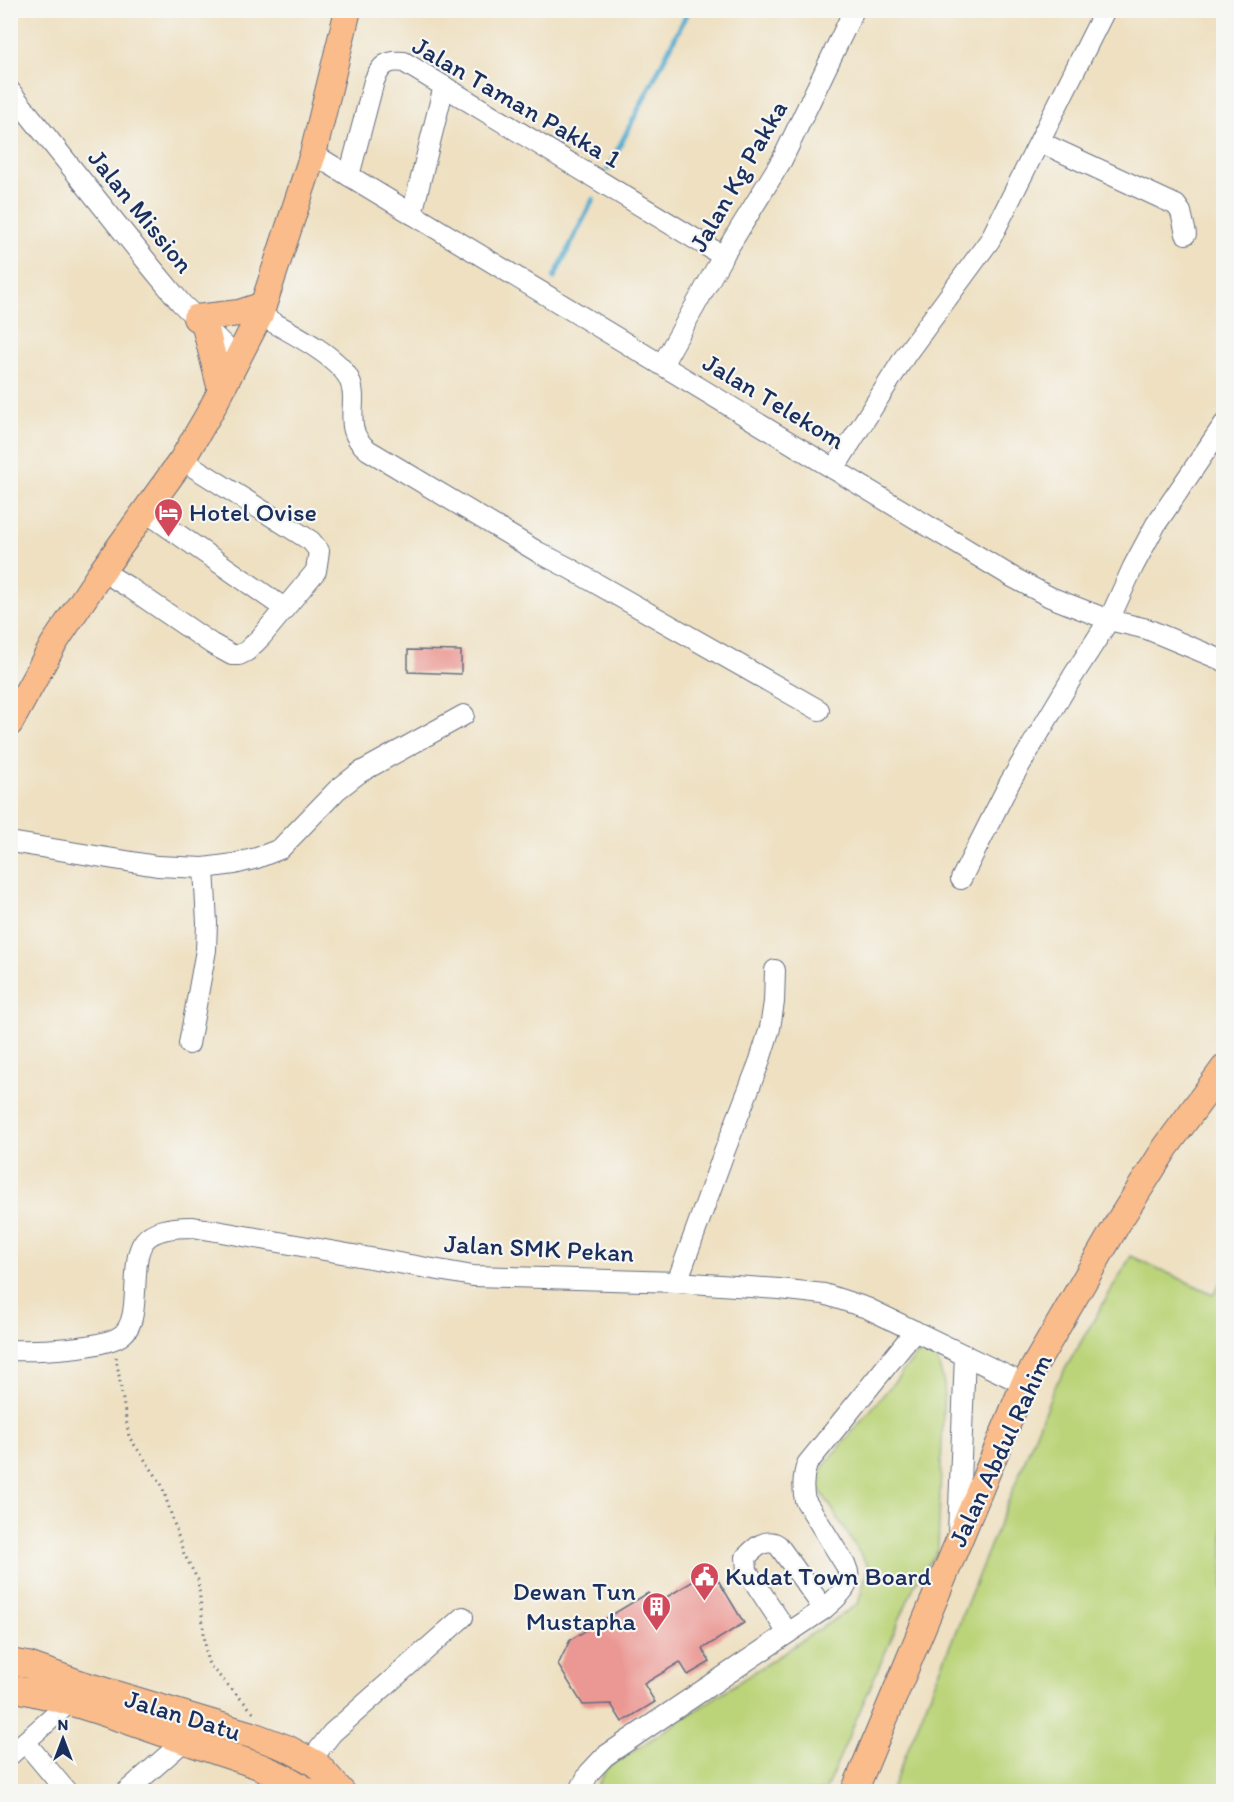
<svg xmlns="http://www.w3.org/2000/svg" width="1234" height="1802" viewBox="0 0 1234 1802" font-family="Itim,sans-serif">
<rect width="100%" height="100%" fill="#f6f6f2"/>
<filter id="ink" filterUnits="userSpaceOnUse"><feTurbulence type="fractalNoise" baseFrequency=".0167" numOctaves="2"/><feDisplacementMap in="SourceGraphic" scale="12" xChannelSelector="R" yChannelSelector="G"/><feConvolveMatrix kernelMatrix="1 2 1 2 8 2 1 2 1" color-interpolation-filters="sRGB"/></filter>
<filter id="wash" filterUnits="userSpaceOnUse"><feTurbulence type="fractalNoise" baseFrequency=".008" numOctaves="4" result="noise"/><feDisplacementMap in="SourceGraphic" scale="24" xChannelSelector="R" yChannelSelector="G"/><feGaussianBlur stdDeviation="1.35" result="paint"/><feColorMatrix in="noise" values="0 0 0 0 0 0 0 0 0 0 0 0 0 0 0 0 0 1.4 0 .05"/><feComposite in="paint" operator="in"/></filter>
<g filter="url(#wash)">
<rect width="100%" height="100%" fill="#eee0c1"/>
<g fill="#bbd479" stroke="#6b826c" stroke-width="1.5">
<path d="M1131 1256 1213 1294 1223 1279V1791H891L1054 1388Z"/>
<path d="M926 1349 932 1350 936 1355 944 1384 938 1550 915 1584 825 1791 594 1792 606 1769 858 1604 868 1566 813 1479 915 1357Z"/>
</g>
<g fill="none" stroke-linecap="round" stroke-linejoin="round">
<g stroke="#51abcf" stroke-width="5">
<path d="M608 169 689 10"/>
<path d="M554 278 593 199"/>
</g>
</g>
<g id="blocks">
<g fill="#eb9793">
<path d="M408 650 461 651V674L408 672Z"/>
<path d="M712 1570 744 1623 702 1649 710 1662 688 1675 680 1662 644 1684 655 1702 622 1722 611 1704 583 1705 558 1665 570 1640 648 1593 655 1604Z"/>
</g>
</g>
</g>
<g filter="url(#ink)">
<use href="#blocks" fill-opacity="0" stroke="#656d81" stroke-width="1.5"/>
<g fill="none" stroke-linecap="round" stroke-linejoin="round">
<defs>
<g id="minor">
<path d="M10 91 152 268 181 303 237 358"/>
<path d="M1040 142 1176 205 1181 212 1186 234"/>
<path d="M313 154 1014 578 1050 597 1109 620 1147 629 1224 661"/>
<path d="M349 176 374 81C381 65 387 60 404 62L723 256"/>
<path d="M412 214 444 86"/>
<path d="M260 315C284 329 334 353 348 377 362 402 339 428 368 450L538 552 569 568 819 710"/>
<path d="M662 365 723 256 782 160 854 10"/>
<path d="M834 469 907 353 990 240 1105 10"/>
<path d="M146 512 284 608"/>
<path d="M102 571 130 588 212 644 232 655H239L247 651 261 637 316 571 319 551 311 541 182 460"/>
<path d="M10 842 157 866 204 868 234 864 257 858 280 849 337 790 359 773 464 715"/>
<path d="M961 879 1010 782 1073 676 1109 620 1133 567 1156 524 1224 424"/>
<path d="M189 1044 206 950 207 923 204 868"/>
<path d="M677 1282 725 1150 759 1063 770 1028 774 1002 775 970"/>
<path d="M10 1350C33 1351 107 1349 123 1334 131 1327 133 1316 134 1305 139 1253 128 1227 193 1227L473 1276 677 1282 779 1289 824 1294 867 1308 1024 1384"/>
<path d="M958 1534 965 1355"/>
<path d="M788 1633 747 1571 746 1557C754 1549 765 1537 778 1545L824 1609"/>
<path d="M25 1742 67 1792"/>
<path d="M10 1755 70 1702 76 1693"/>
<path d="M311 1760 332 1733 463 1617"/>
<path d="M126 1792 184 1741"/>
<path d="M579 1792 589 1773 605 1756 824 1609C837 1597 855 1585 846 1566L805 1500C802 1487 803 1476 807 1464L915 1331"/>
</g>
<g id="major">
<path d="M196 318 239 313 263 305"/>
<path d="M205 326 221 390"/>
<path d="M10 723 53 645 102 571 182 460 210 412 260 315 313 154 348 10"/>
<path d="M10 1662 28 1665 82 1684 255 1736 287 1748 317 1764 342 1792"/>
<path d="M10 1688C72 1699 132 1723 191 1743 230 1757 274 1767 309 1792"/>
<path d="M854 1792 1024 1384 1119 1221 1166 1147 1224 1068"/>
</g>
</defs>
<use href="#minor" stroke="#656d81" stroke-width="22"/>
<use href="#major" stroke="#656d81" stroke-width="28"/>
<path stroke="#656d81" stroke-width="3" stroke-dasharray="1.5 4.5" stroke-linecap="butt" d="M116 1357 129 1437 161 1483 184 1554 198 1580 207 1660 210 1666 255 1714"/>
<use href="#minor" stroke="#fff" stroke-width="20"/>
<use href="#major" stroke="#f9bc8a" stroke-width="26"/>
</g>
</g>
<defs>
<symbol id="hotel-pin" viewBox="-11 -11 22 30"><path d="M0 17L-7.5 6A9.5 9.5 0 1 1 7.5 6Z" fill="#d1495b" stroke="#f6f6f2"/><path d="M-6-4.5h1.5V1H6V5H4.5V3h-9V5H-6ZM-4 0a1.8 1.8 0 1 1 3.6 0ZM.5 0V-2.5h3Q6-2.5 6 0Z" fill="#fff"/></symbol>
<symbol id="civic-pin" viewBox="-11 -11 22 30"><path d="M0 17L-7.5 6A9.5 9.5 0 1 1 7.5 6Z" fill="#d1495b" stroke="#f6f6f2"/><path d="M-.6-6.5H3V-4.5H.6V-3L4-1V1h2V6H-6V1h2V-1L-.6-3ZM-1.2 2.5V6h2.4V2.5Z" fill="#fff"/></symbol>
<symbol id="building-pin" viewBox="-11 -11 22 30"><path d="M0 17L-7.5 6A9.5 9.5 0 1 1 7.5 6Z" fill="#d1495b" stroke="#f6f6f2"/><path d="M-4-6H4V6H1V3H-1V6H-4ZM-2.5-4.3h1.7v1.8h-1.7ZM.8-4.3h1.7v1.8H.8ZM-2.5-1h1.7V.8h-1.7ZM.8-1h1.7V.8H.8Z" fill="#fff"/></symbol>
</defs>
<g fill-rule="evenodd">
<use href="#hotel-pin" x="152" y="496" width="33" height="45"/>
<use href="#civic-pin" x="688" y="1560" width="33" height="45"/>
<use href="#building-pin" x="640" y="1590" width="33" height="45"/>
</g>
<g text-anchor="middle" stroke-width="4.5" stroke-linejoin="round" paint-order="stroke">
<g font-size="26" fill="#1b2f5e" stroke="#f6f6f2">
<text transform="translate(517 102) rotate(30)" y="9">Jalan Taman Pakka 1</text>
<text transform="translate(738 176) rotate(-60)" y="9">Jalan Kg Pakka</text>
<text transform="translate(141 211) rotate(51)" y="9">Jalan Mission</text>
<text transform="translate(774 401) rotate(31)" y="9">Jalan Telekom</text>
<text transform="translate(539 1248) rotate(3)" y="9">Jalan SMK Pekan</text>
<text transform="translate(1000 1450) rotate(-65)" y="9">Jalan Abdul Rahim</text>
<text transform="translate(183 1715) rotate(17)" y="9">Jalan Datu</text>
</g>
<g font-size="26" fill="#1b2f5e" stroke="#f6f6f2" text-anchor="start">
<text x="189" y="521">Hotel Ovise</text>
<text x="725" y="1585">Kudat Town Board</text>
<text x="636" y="1600" text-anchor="end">Dewan Tun<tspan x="636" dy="30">Mustapha</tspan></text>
</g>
</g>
<rect width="1234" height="1802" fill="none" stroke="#f6f6f2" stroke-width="36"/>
<g transform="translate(63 1739)" stroke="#f6f6f2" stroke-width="4.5" paint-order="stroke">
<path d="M0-4.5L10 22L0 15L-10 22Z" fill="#1b2f5e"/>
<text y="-9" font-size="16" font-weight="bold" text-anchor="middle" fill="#1b2f5e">N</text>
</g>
</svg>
